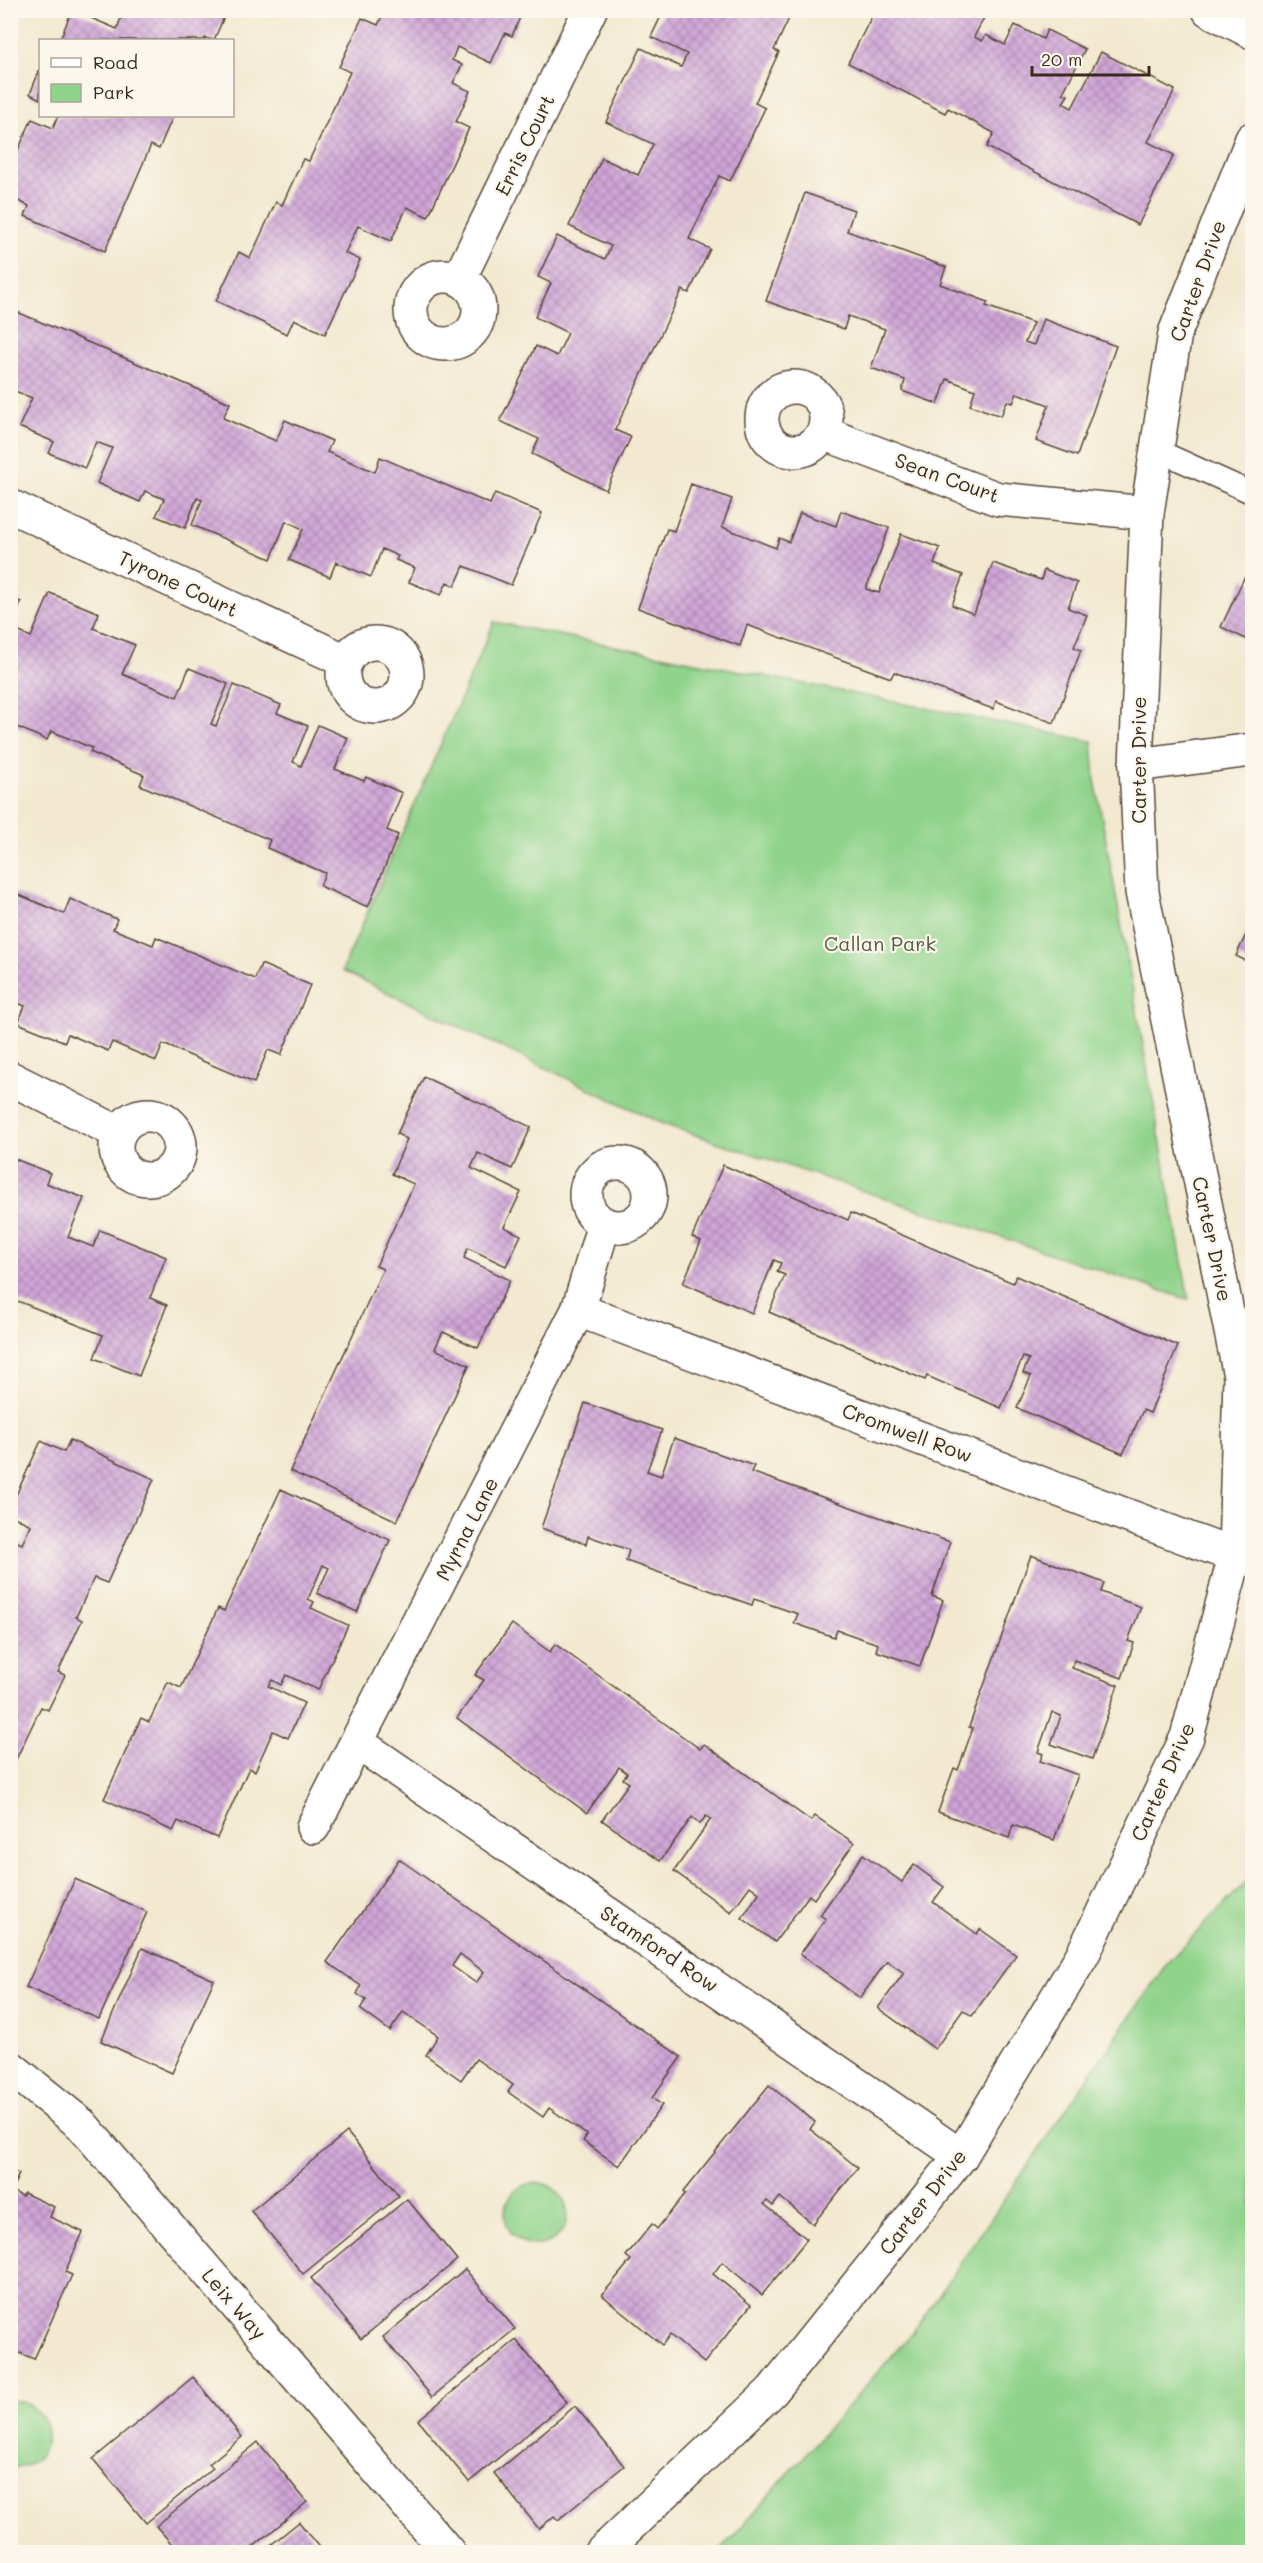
<svg xmlns="http://www.w3.org/2000/svg" width="1263" height="2563" viewBox="0 0 1263 2563" font-family="Mali,sans-serif">
<defs>
<pattern id="building-cross-hatch" width="8" height="8" patternUnits="userSpaceOnUse" patternTransform="scale(1.5)"><rect width="8" height="8" fill="#d0a5d8"/><path d="M0 0l8 8M0 8l8-8" fill="none" stroke="#aa87af"/></pattern>
</defs>
<rect width="100%" height="100%" fill="#fbf7ec"/>
<filter id="ink" filterUnits="userSpaceOnUse"><feTurbulence type="fractalNoise" baseFrequency=".0167" numOctaves="2"/><feDisplacementMap in="SourceGraphic" scale="12" xChannelSelector="R" yChannelSelector="G"/><feConvolveMatrix kernelMatrix="1 2 1 2 8 2 1 2 1" color-interpolation-filters="sRGB"/></filter>
<filter id="wash" filterUnits="userSpaceOnUse"><feTurbulence type="fractalNoise" baseFrequency=".008" numOctaves="4" result="noise"/><feDisplacementMap in="SourceGraphic" scale="24" xChannelSelector="R" yChannelSelector="G"/><feGaussianBlur stdDeviation="1.35" result="paint"/><feColorMatrix in="noise" values="0 0 0 0 0 0 0 0 0 0 0 0 0 0 0 0 0 1.4 0 .05"/><feComposite in="paint" operator="in"/></filter>
<g filter="url(#wash)">
<rect width="100%" height="100%" fill="#f2e9d0"/>
<g fill="#90d38b" stroke="#667e54" stroke-width="1.5">
<path d="M494 622 1092 741 1095 780 1189 1300 663 1124 342 971Z"/>
<path d="M1252 1876V2552H719L913 2332 1167 1963Z"/>
<circle cx="536" cy="2214" r="31"/>
<path d="M11 2400C60 2403 58 2468 11 2468Z"/>
</g>
<g id="blocks">
<g fill="url(#building-cross-hatch)" fill-rule="evenodd">
<path d="M72 10 117 29 124 10H227L214 40 205 38 204 40H60Z"/>
<path d="M385 10H523L512 36 505 33 491 63 457 47 452 60 462 65 453 83 470 91 456 122 469 128 428 217 407 207 391 241 358 226 345 253 360 260 325 334 294 319 287 334 216 301 239 252 250 258 276 202 282 205 303 159 309 161 350 72 339 67 362 18 378 25Z"/>
<path d="M664 10H793L774 50 779 52 755 103 765 108 730 181 719 176 689 239 710 249 689 293 682 290 615 430 631 437 606 490 532 454 539 439 500 421 536 346 557 356 568 333 535 317 551 283 538 277 557 236 605 259 611 246 569 226 602 158 638 175 653 144 606 122 641 48 681 67 687 54 651 37Z"/>
<path d="M875 10H988L974 37 982 41 986 35 1005 45 1015 25 1043 39 1047 30 1085 49 1063 93 1068 95 1063 103 1072 108 1101 52 1175 90 1148 142 1174 155 1138 225 987 147 994 133 948 108 945 113 848 63Z"/>
<path d="M40 69V99L30 94Z"/>
<path d="M58 116H173L159 149 151 145 105 251 25 216 29 206 10 197V156L15 157 32 119 53 128Z"/>
<path d="M805 193 854 210 847 231 946 267 940 284 988 302 986 306 1033 323 1025 342 1034 345 1043 319 1116 346 1077 456 1036 441 1049 405 1017 393 1013 403 1007 401 1001 416 970 405 975 390 947 379 938 404 902 391 905 380 871 368 885 329 848 316 844 329 766 301Z"/>
<path d="M10 309 230 403 223 418 276 441 285 420 332 441 327 452 375 472 380 457 490 504 495 493 542 513 511 585 464 566 455 586 447 582 441 595 409 582 415 568 396 560 398 556 382 549 371 577 336 562 330 577 289 560 303 529 286 521 271 559 192 525 202 500 197 498 185 528 156 516 164 499 145 491 140 502 97 483 112 448 96 442 85 468 49 453 54 442 19 427 32 398 15 391 10 403Z"/>
<path d="M691 484 732 499 722 527 776 548 779 538 789 542 800 513 836 526 841 511 889 528 866 589 879 593 901 534 940 548 934 564 963 575 952 605 974 614 993 563 1041 580 1044 570 1077 583 1068 608 1087 615 1074 647 1081 650 1054 723 996 701 993 709 894 672 891 678 747 625 740 646 638 608 667 529 674 531Z"/>
<path d="M1244 578 1252 582V642L1221 627Z"/>
<path d="M50 593 99 613 93 628 135 645 122 674 177 697 189 668 228 684 211 724 216 726 234 685 281 705 277 713 308 726 293 762 301 766 318 725 348 738 335 769 364 781 366 777 402 793 387 830 398 835 368 907 320 886 325 873 267 848 270 840 140 785 144 775 90 752 92 748 51 731 47 740 10 724V628L31 637Z"/>
<path d="M10 598 21 602 11 628H10Z"/>
<path d="M10 891 64 914 70 899 117 919 113 929 153 945 156 937 255 979 261 964 310 985 281 1055 268 1050 254 1083 163 1044 156 1061 112 1042 108 1051 68 1034 65 1042 18 1023 25 1006 10 1000Z"/>
<path d="M1252 922V964L1236 956Z"/>
<path d="M424 1077 531 1127 512 1169 478 1153 471 1168 521 1192 504 1227 521 1235 506 1266 468 1248 464 1258 510 1280 478 1348 443 1332 438 1342 435 1349 469 1365 397 1521 290 1471 383 1269 376 1266 414 1184 392 1174 407 1139 397 1134Z"/>
<path d="M10 1157 50 1173 46 1183 84 1198 68 1237 93 1247 100 1230 166 1257 150 1298 167 1305 139 1376 94 1358 103 1335 10 1298Z"/>
<path d="M723 1165 848 1220 851 1213 1013 1283 1016 1276 1178 1346 1150 1413 1143 1410 1123 1454 1017 1408 1031 1376 1023 1373 1029 1359 1023 1357 1001 1408 927 1376 925 1380 769 1312 785 1275 777 1272 781 1263 774 1260 752 1313 683 1283 701 1241 692 1237Z"/>
<path d="M585 1403 662 1430 647 1471 661 1476 674 1438 754 1466 751 1472 950 1542 932 1596 943 1600 920 1666 876 1651 878 1644 837 1630 834 1637 794 1623 798 1614 754 1599 752 1605 626 1561 629 1550 588 1536 586 1544 541 1528Z"/>
<path d="M70 1440 154 1479 107 1583 94 1578 76 1617 82 1620 58 1672 65 1675 48 1710 41 1707 10 1772V1539L22 1544 31 1525 10 1515V1508L41 1441 64 1452Z"/>
<path d="M281 1489 390 1540 357 1612 317 1593 329 1568 323 1565 308 1599 314 1602 311 1608 348 1625 318 1690 286 1675 281 1685 272 1680 268 1686 304 1703 288 1738 273 1731 255 1771 249 1768 217 1838 178 1821 173 1831 104 1799 141 1718 149 1722 168 1682 181 1688 218 1608 224 1611Z"/>
<path d="M1031 1555 1104 1583 1101 1592 1141 1607 1128 1641 1134 1643 1122 1678 1074 1660 1072 1668 1118 1685 1092 1759 1051 1744 1061 1716 1052 1712 1038 1752 1043 1754 1040 1761 1078 1775 1054 1840 1013 1825 1009 1838 938 1812 954 1768 958 1770 973 1728 969 1727Z"/>
<path d="M512 1624 550 1652 555 1644 700 1749 704 1744 811 1821 815 1816 854 1843 814 1899 809 1895 775 1942 742 1918 759 1893 750 1886 731 1912 674 1871 711 1819 706 1816 700 1824 692 1817 660 1861 602 1820 629 1783 623 1779 627 1773 619 1767 587 1813 457 1718 484 1680 475 1675Z"/>
<path d="M863 1854 902 1882 914 1865 944 1887 933 1902 977 1934 980 1929 1016 1955 972 2016 963 2010 935 2049 878 2008 904 1973 887 1961 860 1998 800 1954 826 1919 820 1915Z"/>
<path d="M399 1859 681 2057 652 2098 662 2105 619 2166 583 2141 587 2135 549 2108 543 2117 508 2092 513 2085 476 2059 461 2080 426 2055 438 2036 403 2012 390 2031 360 2009 366 2000 357 1994 361 1986 327 1962ZM460 1954 484 1972 476 1983 452 1966Z"/>
<path d="M75 1879 147 1912 99 2019 26 1987Z"/>
<path d="M142 1948 214 1980 172 2073 101 2041Z"/>
<path d="M769 2085 815 2122 810 2129 858 2168 813 2224 780 2197 773 2206 767 2201 764 2204 807 2239 762 2295 722 2262 713 2274 751 2305 704 2363 670 2335 662 2345 602 2295 631 2260 626 2256 652 2224 657 2229 685 2194 683 2192Z"/>
<path d="M347 2132 399 2196 303 2274 251 2211Z"/>
<path d="M10 2170 19 2174 11 2191 22 2196 24 2193 54 2207 50 2217 83 2232 65 2272 72 2275 34 2359 10 2349Z"/>
<path d="M407 2199 457 2260 361 2339 311 2278Z"/>
<path d="M465 2269 515 2329 432 2397 383 2337Z"/>
<path d="M516 2340 567 2402 469 2482 418 2420Z"/>
<path d="M193 2377 242 2437 209 2464 213 2468 146 2523 93 2459Z"/>
<path d="M575 2406 624 2466 558 2520 554 2516 539 2529 494 2473Z"/>
<path d="M258 2442 307 2502 247 2552H179L156 2526Z"/>
<path d="M299 2522 324 2552H262Z"/>
</g>
</g>
</g>
<g filter="url(#ink)">
<use href="#blocks" fill-opacity="0" stroke="#564739" stroke-width="1.5"/>
<g fill="none" stroke-linecap="round" stroke-linejoin="round">
<defs>
<path id="lane" d="M1157 450 1252 493"/>
<g id="street">
<path d="M1209 10 1252 32"/>
<circle cx="445" cy="310" r="34"/>
<path d="M459 279 590 10"/>
<circle cx="794" cy="419" r="32"/>
<path d="M823 433 998 499 1147 513"/>
<path d="M10 506 346 661"/>
<circle cx="375" cy="675" r="32"/>
<path d="M1136 765 1252 750"/>
<path d="M10 1078 119 1133"/>
<circle cx="148" cy="1147" r="32"/>
<circle cx="618" cy="1195" r="32"/>
<path d="M578 1310 1235 1556"/>
<path d="M358 1743 961 2156"/>
<path d="M313 1827 578 1310 604 1224"/>
<path d="M10 2067 82 2125 448 2552"/>
<path d="M602 2552 772 2391 961 2156 1083 1954 1187 1737 1235 1556 1240 1376 1142 892 1136 765 1147 513 1175 333 1252 139"/>
</g>
</defs>
<use href="#lane" stroke="#564739" stroke-width="24"/>
<use href="#street" stroke="#564739" stroke-width="36"/>
<use href="#lane" stroke="#fff" stroke-width="21"/>
<use href="#street" stroke="#fff" stroke-width="33"/>
</g>
</g>
<g text-anchor="middle" stroke-width="4.5" stroke-linejoin="round" paint-order="stroke">
<g font-size="20" fill="#3b2a1e" stroke="#fbf7ec">
<text transform="translate(525 145) rotate(-64)" y="7">Erris Court</text>
<text transform="translate(1198 281) rotate(-70)" y="7">Carter Drive</text>
<text transform="translate(947 478) rotate(20)" y="7">Sean Court</text>
<text transform="translate(178 584) rotate(25)" y="7">Tyrone Court</text>
<text transform="translate(1139 760) rotate(-90)" y="7">Carter Drive</text>
<text transform="translate(1212 1239) rotate(78)" y="7">Carter Drive</text>
<text transform="translate(907 1433) rotate(20)" y="7">Cromwell Row</text>
<text transform="translate(467 1529) rotate(-63)" y="7">Myrna Lane</text>
<text transform="translate(1163 1782) rotate(-66)" y="7">Carter Drive</text>
<text transform="translate(659 1949) rotate(34)" y="7">Stamford Row</text>
<text transform="translate(923 2202) rotate(-52)" y="7">Carter Drive</text>
<text transform="translate(234 2304) rotate(49)" y="7">Leix Way</text>
</g>
<g font-size="20" fill="#545d3f" stroke="#fbf7ec">
<text x="880" y="951">Callan Park</text>
</g>
</g>
<rect width="1263" height="2563" fill="none" stroke="#fbf7ec" stroke-width="36"/>
<rect x="39" y="39" width="195" height="78" fill="#fbf7ec" stroke="#aea59a" stroke-width="1.5"/>
<rect x="51" y="58" width="30" height="9" fill="#ffffff" stroke="#aea59a" stroke-width="1.5"/>
<text x="93" y="69" font-size="18" fill="#3b2a1e">Road</text>
<rect x="51" y="84" width="30" height="18" fill="#90d38b" stroke="#aea59a" stroke-width="1.5"/>
<text x="93" y="99" font-size="18" fill="#3b2a1e">Park</text>
<path d="M1032 66v9h117v-9" fill="none" stroke="#3b2a1e" stroke-width="3"/>
<text x="1041" y="66" font-size="18" fill="#3b2a1e" stroke="#fbf7ec" stroke-width="4.5" paint-order="stroke">20 m</text>
</svg>
